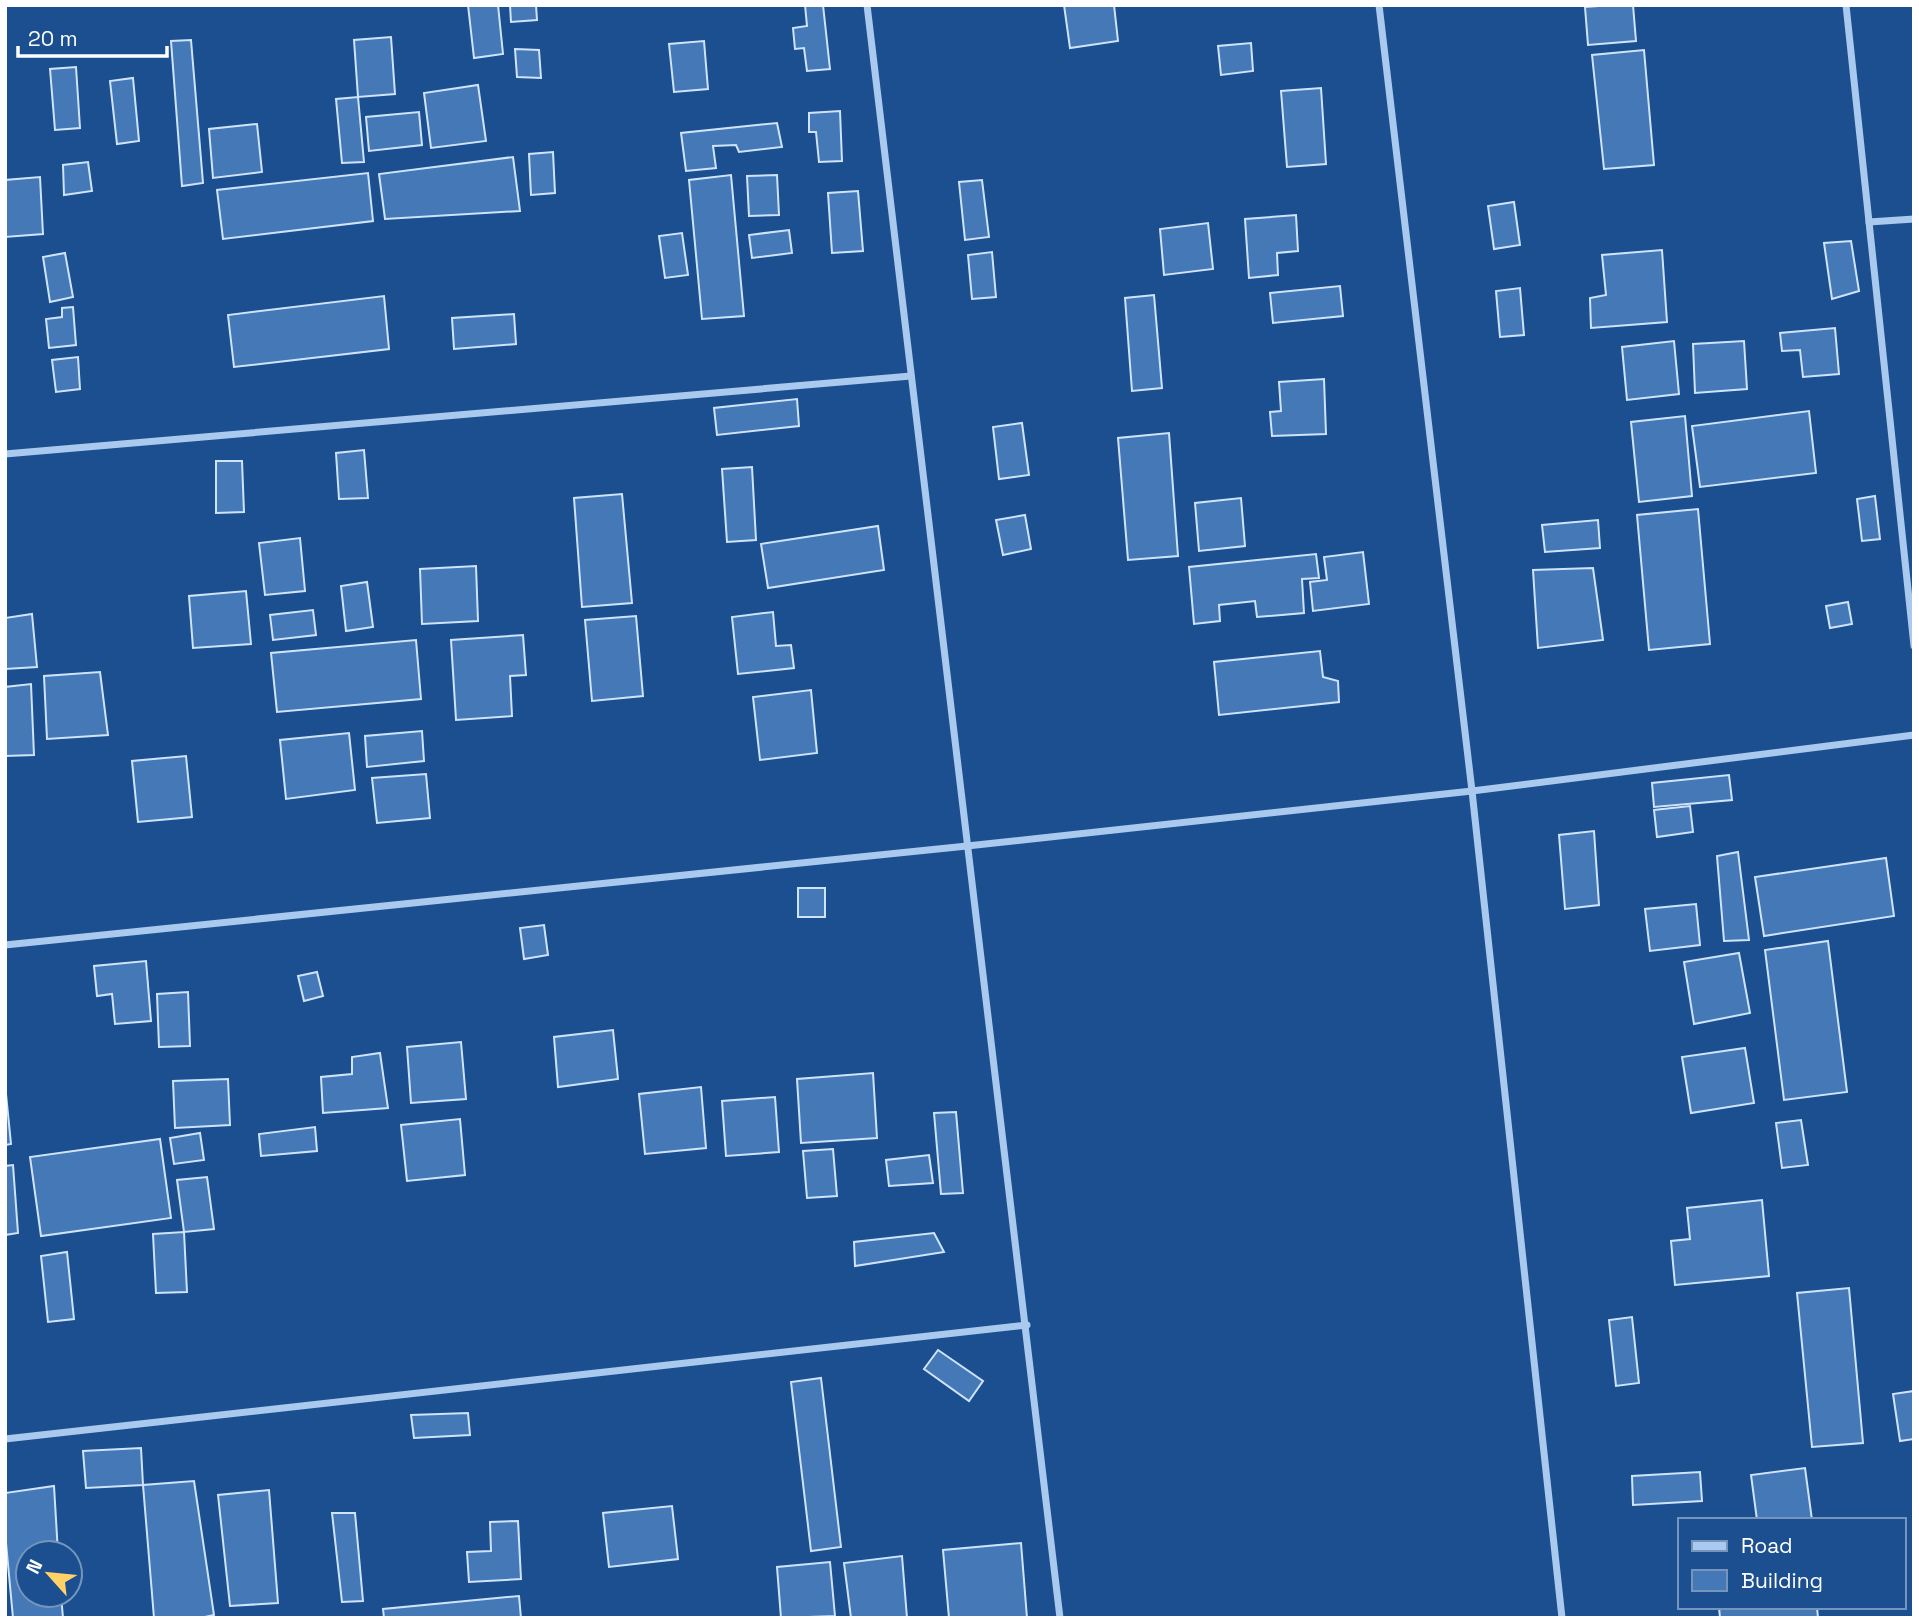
<svg xmlns="http://www.w3.org/2000/svg" width="1919" height="1623" viewBox="0 0 1919 1623" font-family="'Space Grotesk',sans-serif">
<rect width="100%" height="100%" fill="#1b4f8f"/>
<g fill="#4478b7" stroke="#cfe3fa" stroke-width="2">
<path d="M468 5H498L503 54 474 58Z"/>
<path d="M510 5H536L537 20 511 22Z"/>
<path d="M805 5H823L830 69 807 71 804 48 795 49 793 28 807 26Z"/>
<path d="M1064 5H1114L1118 41 1070 48Z"/>
<path d="M1612 5H1633L1636 41 1588 45 1585 7Z"/>
<path d="M391 37 395 94 358 97 354 40Z"/>
<path d="M191 40 203 183 182 186 171 41Z"/>
<path d="M704 41 708 89 674 92 669 44Z"/>
<path d="M1251 43 1253 71 1221 75 1218 46Z"/>
<path d="M515 49 539 50 541 78 517 77Z"/>
<path d="M1644 50 1654 165 1604 169 1592 55Z"/>
<path d="M76 67 80 128 55 130 50 69Z"/>
<path d="M133 78 139 141 117 144 110 81Z"/>
<path d="M478 85 486 141 431 148 424 93Z"/>
<path d="M1321 88 1326 164 1287 167 1281 91Z"/>
<path d="M358 97 364 162 342 163 336 99Z"/>
<path d="M840 111 842 161 819 162 816 132H809V113Z"/>
<path d="M419 112 422 145 369 151 366 117Z"/>
<path d="M777 123 782 147 739 152 736 145 713 146 716 168 686 171 681 133Z"/>
<path d="M257 124 262 172 213 178 209 129Z"/>
<path d="M553 152 555 193 531 195 529 154Z"/>
<path d="M513 157 520 211 385 219 379 174Z"/>
<path d="M88 162 92 191 64 195 63 165Z"/>
<path d="M368 173 373 221 223 239 217 190Z"/>
<path d="M731 175 744 316 702 319 689 180Z"/>
<path d="M777 175 779 215 749 216 747 176Z"/>
<path d="M40 177 43 234 5 237V180Z"/>
<path d="M982 180 989 237 965 240 959 182Z"/>
<path d="M858 191 863 251 832 253 828 193Z"/>
<path d="M1514 202 1520 245 1494 249 1488 206Z"/>
<path d="M1296 215 1298 251 1277 253 1278 275 1249 278 1245 219Z"/>
<path d="M1208 223 1213 269 1164 275 1160 229Z"/>
<path d="M789 230 792 253 752 258 749 235Z"/>
<path d="M682 233 688 275 665 278 659 236Z"/>
<path d="M1851 241 1859 291 1832 299 1824 243Z"/>
<path d="M1662 250 1667 322 1591 328 1590 298 1606 295 1602 255Z"/>
<path d="M992 252 996 297 972 299 968 255Z"/>
<path d="M65 253 73 297 50 302 43 257Z"/>
<path d="M1340 286 1343 316 1273 323 1270 293Z"/>
<path d="M1520 288 1524 335 1500 337 1496 291Z"/>
<path d="M1154 295 1162 388 1132 391 1125 298Z"/>
<path d="M384 296 389 349 234 367 228 315Z"/>
<path d="M73 307 76 345 49 348 46 319 62 317V308Z"/>
<path d="M514 314 516 344 454 349 452 318Z"/>
<path d="M1835 328 1839 374 1803 377 1800 350 1782 351 1780 333Z"/>
<path d="M1674 341 1679 394 1627 400 1622 347Z"/>
<path d="M1744 341 1747 389 1695 393 1693 344Z"/>
<path d="M78 357 80 389 56 392 52 360Z"/>
<path d="M1324 379 1326 434 1272 436 1270 412 1281 411 1279 382Z"/>
<path d="M797 399 799 426 717 435 714 408Z"/>
<path d="M1809 411 1816 473 1700 487 1692 426Z"/>
<path d="M1685 416 1692 496 1639 502 1631 422Z"/>
<path d="M1022 423 1029 475 999 479 993 427Z"/>
<path d="M1169 433 1178 556 1128 560 1118 438Z"/>
<path d="M364 450 368 498 339 499 336 453Z"/>
<path d="M216 461H242L244 512 216 513Z"/>
<path d="M752 467 756 540 727 542 722 469Z"/>
<path d="M622 494 632 603 582 607 574 498Z"/>
<path d="M1875 496 1880 539 1862 541 1857 499Z"/>
<path d="M1241 498 1245 546 1199 551 1195 503Z"/>
<path d="M1698 509 1710 644 1649 650 1637 515Z"/>
<path d="M1025 515 1031 549 1003 555 996 520Z"/>
<path d="M1598 520 1600 548 1545 552 1542 525Z"/>
<path d="M878 526 884 570 768 588 761 544Z"/>
<path d="M300 538 305 591 265 595 259 543Z"/>
<path d="M1363 552 1369 604 1313 611 1310 582 1327 580 1324 557Z"/>
<path d="M1316 554 1319 578 1302 579 1304 613 1257 617 1255 601 1219 605 1220 621 1194 624 1189 567Z"/>
<path d="M476 566 478 621 422 624 420 569Z"/>
<path d="M1593 568 1603 640 1538 648 1533 570Z"/>
<path d="M367 582 373 627 346 631 341 586Z"/>
<path d="M246 591 251 644 193 648 189 596Z"/>
<path d="M1848 602 1852 624 1830 628 1826 606Z"/>
<path d="M313 610 316 635 273 640 270 615Z"/>
<path d="M773 612 776 646 791 645 794 668 738 674 732 617Z"/>
<path d="M32 614 37 667 5 669V618Z"/>
<path d="M636 616 643 696 592 701 585 620Z"/>
<path d="M523 635 526 675 510 676 512 716 456 720 451 640Z"/>
<path d="M416 640 421 699 277 712 271 653Z"/>
<path d="M1320 651 1323 677 1338 681 1339 702 1219 715 1214 662Z"/>
<path d="M100 672 108 735 47 739 44 676Z"/>
<path d="M31 684 34 755 5 756V687Z"/>
<path d="M811 690 817 753 760 760 753 697Z"/>
<path d="M422 731 424 761 367 767 365 736Z"/>
<path d="M349 733 355 790 286 799 280 740Z"/>
<path d="M186 756 192 817 138 822 132 761Z"/>
<path d="M426 774 430 818 377 823 372 778Z"/>
<path d="M1729 775 1732 800 1654 807 1652 783Z"/>
<path d="M1690 806 1693 832 1657 837 1654 810Z"/>
<path d="M1594 831 1599 905 1565 909 1559 835Z"/>
<path d="M1738 852 1749 940 1724 941 1717 856Z"/>
<path d="M1886 858 1894 916 1764 936 1755 877Z"/>
<rect x="798" y="888" width="27" height="29"/>
<path d="M1696 904 1700 945 1650 951 1645 909Z"/>
<path d="M544 925 548 955 524 959 520 928Z"/>
<path d="M1828 941 1847 1092 1784 1100 1765 950Z"/>
<path d="M1739 953 1750 1013 1694 1024 1684 962Z"/>
<path d="M146 961 151 1021 115 1024 112 994 97 996 94 966Z"/>
<path d="M317 972 323 996 304 1001 298 976Z"/>
<path d="M188 992 190 1046 159 1047 157 994Z"/>
<path d="M613 1030 618 1079 558 1087 554 1037Z"/>
<path d="M461 1042 466 1099 411 1103 407 1047Z"/>
<path d="M1745 1048 1754 1103 1691 1113 1682 1057Z"/>
<path d="M380 1053 388 1108 323 1113 321 1077 352 1074V1057Z"/>
<path d="M873 1073 877 1138 801 1143 797 1079Z"/>
<path d="M228 1079 230 1125 175 1128 173 1081Z"/>
<path d="M5 1084 11 1144 5 1145Z"/>
<path d="M701 1087 706 1148 645 1154 639 1094Z"/>
<path d="M775 1097 779 1152 726 1156 722 1101Z"/>
<path d="M956 1112 963 1193 941 1194 934 1113Z"/>
<path d="M460 1119 465 1175 407 1181 401 1125Z"/>
<path d="M1801 1120 1808 1165 1782 1168 1776 1123Z"/>
<path d="M315 1127 317 1151 261 1156 259 1134Z"/>
<path d="M200 1133 204 1160 174 1164 170 1138Z"/>
<path d="M160 1139 171 1218 41 1236 30 1157Z"/>
<path d="M833 1149 837 1196 807 1198 803 1151Z"/>
<path d="M929 1155 933 1183 889 1186 886 1160Z"/>
<path d="M13 1165 18 1233 5 1235V1166Z"/>
<path d="M207 1177 214 1229 184 1232 177 1180Z"/>
<path d="M1762 1200 1769 1276 1675 1285 1671 1241 1690 1239 1687 1208Z"/>
<path d="M184 1232 187 1292 156 1293 153 1234Z"/>
<path d="M934 1233 944 1252 855 1266 854 1242Z"/>
<path d="M67 1252 74 1319 48 1322 41 1256Z"/>
<path d="M1849 1288 1863 1443 1812 1447 1797 1293Z"/>
<path d="M1632 1317 1639 1383 1616 1386 1609 1320Z"/>
<path d="M938 1350 983 1381 969 1401 924 1369Z"/>
<path d="M821 1378 841 1547 811 1551 791 1382Z"/>
<path d="M1914 1391V1439L1900 1441 1893 1394Z"/>
<path d="M468 1413 470 1435 414 1438 411 1415Z"/>
<path d="M141 1448 143 1485 86 1488 83 1451Z"/>
<path d="M1805 1468 1812 1520H1757L1751 1475Z"/>
<path d="M1700 1472 1702 1501 1633 1505 1632 1476Z"/>
<path d="M194 1481 214 1615 200 1618H154L143 1485Z"/>
<path d="M54 1486 58 1553H28V1595H61L63 1618H13L5 1532V1493Z"/>
<path d="M269 1490 278 1603 230 1606 218 1495Z"/>
<path d="M672 1506 678 1559 609 1567 603 1513Z"/>
<path d="M332 1513H355L363 1601 342 1602Z"/>
<path d="M518 1521 521 1579 469 1582 467 1552 491 1551 490 1522Z"/>
<path d="M1021 1543 1027 1618H949L943 1550Z"/>
<path d="M902 1556 907 1618H851L844 1563Z"/>
<path d="M830 1562 835 1616 781 1618 777 1567Z"/>
<path d="M519 1596 521 1618H384L383 1609Z"/>
<path d="M1719 1607H1817L1818 1618H1720Z"/>
</g>
<g fill="none" stroke-linecap="round" stroke-linejoin="round">
<g stroke="#a9c9ee" stroke-width="7">
<path d="M867 5 1060 1618"/>
<path d="M1379 5 1472 791 1562 1618"/>
<path d="M1846 5 1914 646"/>
<path d="M1869 222 1914 219"/>
<path d="M5 454 911 376"/>
<path d="M5 945 967 846 1472 791 1914 735"/>
<path d="M5 1439 1027 1325"/>
</g>
</g>
<rect width="1919" height="1623" fill="none" stroke="#ffffff" stroke-width="14"/>
<rect x="1678" y="1518" width="228" height="91" fill="#1b4f8f" stroke="#7695bc" stroke-width="2"/>
<rect x="1692" y="1541" width="35" height="10" fill="#a9c9ee" stroke="#7695bc" stroke-width="2"/>
<text x="1741" y="1553" font-size="21" fill="#ffffff">Road</text>
<rect x="1692" y="1570" width="35" height="21" fill="#4478b7" stroke="#7695bc" stroke-width="2"/>
<text x="1741" y="1588" font-size="21" fill="#ffffff">Building</text>
<g transform="translate(49 1574) rotate(297)"><circle r="33" fill="#1b4f8f" stroke="#7695bc" stroke-width="2"/>
<path d="M0-5L12 26L0 18L-12 26Z" fill="#ffd166"/>
<text y="-10" font-size="19" font-weight="bold" text-anchor="middle" fill="#ffffff">N</text>
</g>
<path d="M18 46v10h149v-10" fill="none" stroke="#ffffff" stroke-width="3.5"/>
<text x="28" y="46" font-size="21" fill="#ffffff" stroke="#1b4f8f" stroke-width="5" paint-order="stroke">20 m</text>
</svg>
